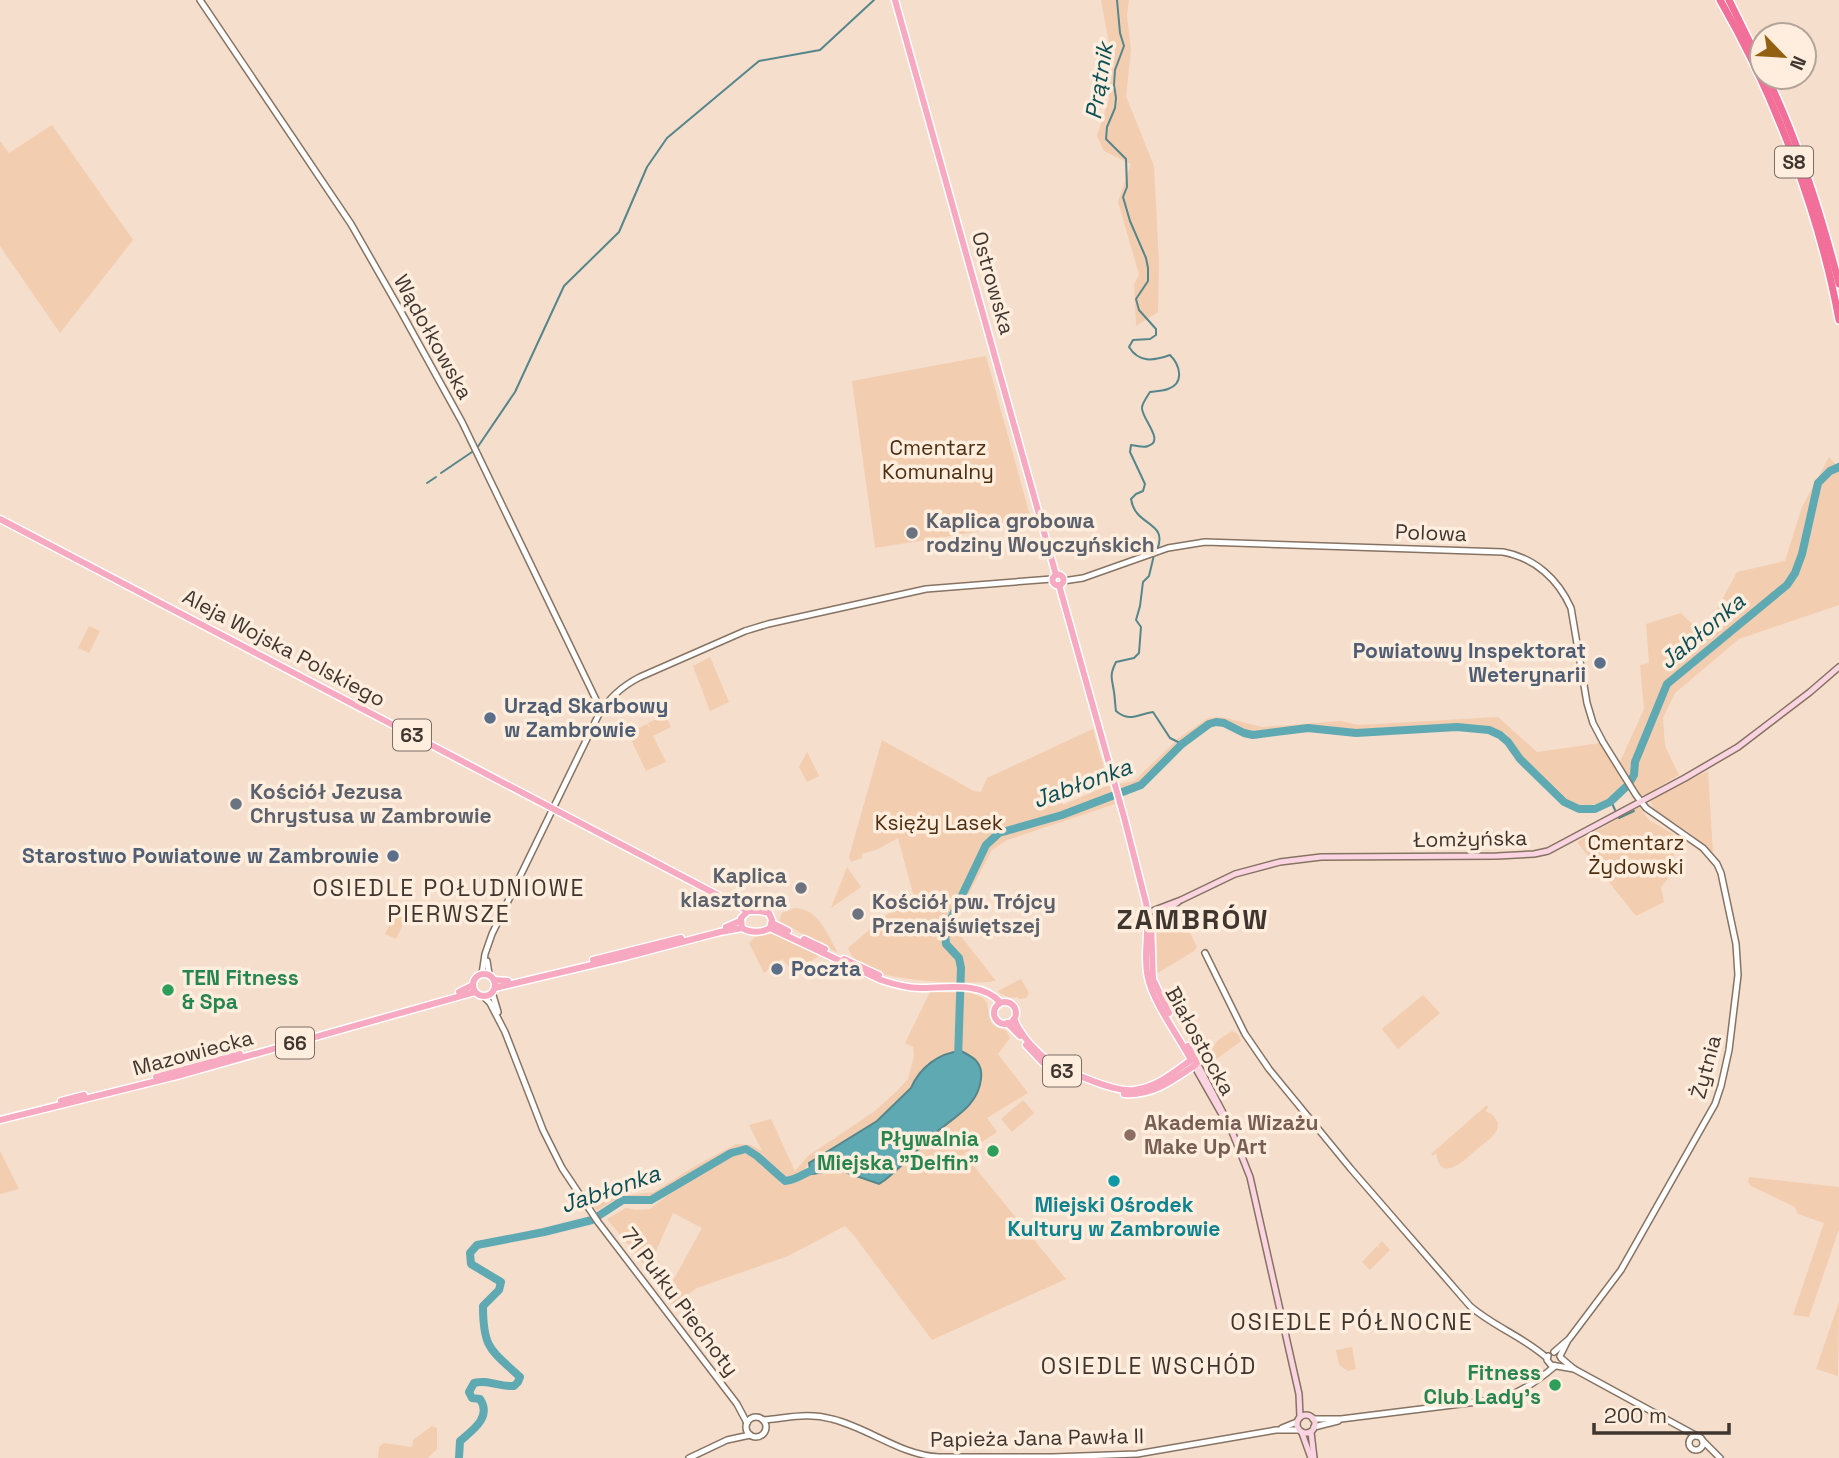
<svg xmlns="http://www.w3.org/2000/svg" width="1839" height="1458" viewBox="0 0 1839 1458" font-family="'Space Grotesk',sans-serif">
<rect width="100%" height="100%" fill="#f5decc"/>
<g fill="#f3cdaf">
<path d="M1101 0H1129L1127 15 1131 50 1126 96 1154 166 1159 263 1158 312 1136 326 1134 285 1139 274 1118 202 1131 164 1104 151 1097 136 1109 99 1107 87 1109 43Z"/>
<path d="M52 125 133 240 60 333 0 246V141L9 153Z"/>
<path d="M986 356 1032 523 875 548 852 381Z"/>
<path d="M1829 457 1839 468V605L1739 639 1675 693 1663 718 1665 746 1679 775 1645 795H1640L1620 762 1644 709 1640 665 1649 663 1646 624 1681 613 1693 625 1708 626 1737 572 1785 561 1802 507Z"/>
<path d="M89 626 100 631 89 653 78 648Z"/>
<path d="M710 657 729 702 710 711 693 666Z"/>
<path d="M665 715 671 727 653 736 666 762 646 771 628 733 647 724 650 728 648 723Z"/>
<path d="M1222 717 1262 727 1340 721 1359 725 1498 717 1537 752 1600 743 1624 782 1615 795 1600 804 1580 806 1570 802 1557 792 1521 755 1506 734 1494 728 1469 725 1361 731 1330 726 1309 725 1257 732 1245 730 1224 720H1217L1210 722 1184 739 1139 784 1122 791 1119 784 1134 781 1179 738 1208 718Z"/>
<path d="M1093 729 1104 769 1058 790 1063 805 1109 785 1115 804 1007 840 992 850 952 925 996 981C967 985 878 982 856 962 853 959 850 952 848 948L889 913 914 897 898 838 878 849 862 854V858L851 862 849 857 882 740 974 791 981 792 987 778Z"/>
<path d="M807 752 819 776 807 782 799 767Z"/>
<path d="M1708 771 1713 853 1690 833 1655 810 1651 804 1652 799Z"/>
<path d="M1639 807 1649 820 1685 841 1674 852V872L1661 887 1664 902 1636 916 1577 842Z"/>
<path d="M847 867 861 887 831 908Z"/>
<path d="M399 905 410 910 396 939 385 934Z"/>
<path d="M795 908C819 909 827 934 838 953L779 921 782 913Z"/>
<path d="M1177 914 1181 915 1197 947 1194 951 1156 974 1157 929C1161 920 1168 917 1177 914Z"/>
<path d="M770 934 777 935 819 956 801 968 796 965 791 969 782 959 764 973 749 943 755 937Z"/>
<path d="M1021 979 1029 993 1026 998 1019 999 1017 997C1012 999 1002 996 998 991Z"/>
<path d="M930 992 971 993 983 998 987 1003C990 1018 987 1027 1006 1030L1010 1038 998 1054 1028 1093 987 1118 997 1132 964 1154 1066 1279 932 1340 852 1233 845 1226 788 1256 697 1288 672 1305 666 1293 702 1228 673 1213 648 1269 607 1219 626 1208 637 1210 650 1209 681 1185 736 1154C754 1149 771 1174 782 1185 794 1186 798 1180 808 1175 831 1164 857 1174 879 1184L885 1180 936 1132 950 1122 951 1052C933 1059 919 1070 911 1088L877 1121 809 1163 802 1173 785 1179 754 1150C748 1146 744 1146 737 1147L651 1196C642 1198 634 1197 625 1198 616 1198 604 1206 597 1211L592 1204 622 1196 654 1192 695 1166 736 1144 751 1145 762 1151 749 1125 771 1119 795 1171 808 1156 875 1111 897 1091 908 1079 914 1056 913 1047 905 1043Z"/>
<path d="M1423 995 1440 1013 1398 1049 1382 1029Z"/>
<path d="M1232 1031 1238 1034 1241 1041 1211 1063 1207 1058 1217 1041Z"/>
<path d="M1023 1100 1034 1113 1012 1132 1001 1119Z"/>
<path d="M1487 1105 1488 1108 1485 1111 1493 1115 1498 1123C1497 1128 1498 1130 1494 1134 1490 1140 1483 1144 1477 1149 1466 1159 1440 1185 1436 1153L1433 1156 1431 1154Z"/>
<path d="M0 1151 19 1189 0 1194Z"/>
<path d="M1749 1177 1839 1187V1229L1809 1317 1793 1315 1824 1223 1798 1214 1795 1207 1751 1186 1748 1182Z"/>
<path d="M1382 1241 1390 1250 1370 1270 1362 1262 1377 1246 1381 1249 1378 1245Z"/>
<path d="M1839 1302 1838 1376 1816 1369Z"/>
<path d="M1352 1347 1356 1369 1348 1371 1339 1365 1336 1350Z"/>
<path d="M432 1426 437 1428V1449L428 1458H378L379 1447 384 1443 412 1447 413 1440Z"/>
</g>
<path fill="#5fa9b3" stroke="#55868b" stroke-width="2" d="M961 1051C973 1057 983 1062 981 1079 978 1107 952 1118 933 1135 917 1150 902 1166 885 1180L879 1184 839 1170 811 1174 809 1163 877 1121 911 1088C920 1067 939 1053 961 1051Z"/>
<g fill="none" stroke-linecap="round" stroke-linejoin="round">
<g stroke="#55868b" stroke-width="2">
<path d="M1117 0 1120 33 1124 46 1115 70 1114 85 1116 98 1115 108 1107 127 1106 139 1126 159 1127 187 1123 197 1130 221 1146 258 1148 268V281L1136 299 1139 310 1156 329V335L1150 339 1133 340 1129 347C1139 363 1153 361 1170 355 1180 365 1185 383 1168 389 1163 391 1156 391 1150 392 1147 397 1143 402 1142 407 1140 417 1166 441 1148 446 1144 448 1136 446 1131 445L1130 452 1145 484 1143 491 1136 494 1131 499C1135 527 1169 521 1157 550"/>
<path d="M477 448 515 392 564 286 619 232 647 167 667 138 759 61 820 50 874 0"/>
<path d="M441 473 472 452"/>
<path d="M427 483 436 477"/>
<path d="M1154 555 1149 576 1143 582 1140 606 1136 620 1141 627 1139 653 1134 658 1116 662C1109 676 1112 678 1114 692 1115 698 1115 705 1116 711 1130 723 1138 714 1153 712L1170 738 1182 744"/>
<path d="M1611 801 1615 810"/>
<path d="M1619 818 1634 811"/>
</g>
<g stroke="#5fa9b3" stroke-width="8">
<path d="M958 1059 961 968 959 958 946 944 945 931 986 845 999 833 1062 815 1141 785 1182 744 1209 724 1216 722 1224 723 1244 733 1253 735 1308 728 1356 733 1457 727 1489 730 1500 735 1508 742 1520 759 1564 802 1579 809H1595L1610 802 1628 785 1634 775 1635 762 1667 684 1787 585 1795 573 1802 554 1818 483 1830 471 1839 467"/>
<path d="M459 1458 460 1441C473 1430 492 1417 480 1399L472 1398 469 1392 474 1383C490 1379 497 1387 514 1386L518 1382 520 1377C491 1350 483 1349 483 1306L499 1290 501 1282 471 1264 470 1253 477 1245 544 1232 592 1220 623 1200H651L731 1153 746 1149 757 1156 785 1181C799 1180 806 1171 820 1167"/>
</g>
<defs>
<g id="tertiary">
<path d="M200 0 351 224 399 308 462 422 601 710"/>
<path d="M1063 581 1083 578 1168 548 1205 542 1503 552C1535 558 1558 579 1571 608L1587 703 1593 723 1603 742 1636 795 1646 808 1703 848 1717 864 1721 873 1736 944 1738 975 1729 1050 1721 1086 1715 1104 1621 1270 1569 1339 1554 1352"/>
<path d="M1205 953 1245 1034 1269 1069 1351 1169 1470 1306C1494 1327 1524 1337 1547 1358"/>
<path d="M487 961 489 974"/>
<path d="M482 974 485 954 492 934 598 716C608 699 622 686 640 677L745 631 768 624 926 589 1052 579"/>
<path d="M492 992 498 1012"/>
<path d="M483 996 490 1003 505 1032 543 1130 562 1168 598 1222 737 1404 747 1423"/>
<path d="M1548 1356 1547 1360 1551 1365 1574 1369"/>
<path d="M1560 1356 1567 1342"/>
<path d="M1561 1358 1574 1369 1697 1436"/>
<circle cx="756" cy="1427" r="10"/>
<path d="M1313 1419H1341L1501 1399C1521 1392 1539 1380 1555 1366"/>
<path d="M763 1420C788 1418 807 1412 832 1419 869 1428 900 1455 939 1457H1053L1137 1454 1276 1430H1298"/>
<path d="M1314 1427 1338 1421"/>
<path d="M1282 1428 1297 1422"/>
<circle cx="1696" cy="1443" r="7"/>
<path d="M1703 1441 1720 1458"/>
<path d="M689 1458 727 1440 750 1435"/>
</g>
<g id="secondary">
<path d="M1147 913 1181 900 1235 874 1280 862 1321 857 1497 856 1534 854 1548 851 1685 778 1738 747 1810 692 1839 667"/>
<path d="M1147 919 1160 915 1178 902"/>
<path d="M1192 1062 1233 1134 1250 1177 1299 1394 1300 1417"/>
<path d="M1197 1063 1231 1128"/>
<circle cx="1306" cy="1424" r="9"/>
<path d="M1311 1432 1314 1458"/>
<path d="M1302 1433 1311 1458"/>
</g>
<g id="primary">
<path d="M895 0 1056 575"/>
<path d="M0 519 748 911"/>
<circle cx="1058" cy="580" r="5.5"/>
<path d="M748 911H760L769 913 772 920 770 928C762 933 750 933 742 928L741 918Z"/>
<path d="M1151 922 1153 979 1169 1013"/>
<path d="M772 923 788 931"/>
<path d="M726 927 740 921"/>
<path d="M770 928 881 980C893 984 906 988 920 988 946 988 981 981 1000 1002"/>
<path d="M804 939 825 949"/>
<path d="M844 959 879 975"/>
<path d="M593 960 681 938"/>
<circle cx="484" cy="985" r="11"/>
<path d="M494 980 508 981"/>
<path d="M495 988 625 957 720 932 742 928"/>
<path d="M459 992 473 985"/>
<circle cx="1005" cy="1013" r="11"/>
<path d="M1014 1019C1019 1031 1029 1044 1039 1053 1054 1067 1114 1093 1134 1090 1157 1087 1173 1073 1191 1060 1179 1037 1153 1002 1148 978 1142 953 1151 928 1146 903L1124 817 1059 585"/>
<path d="M1007 1023 1020 1036"/>
<path d="M1026 1045 1043 1063 1061 1071"/>
<path d="M156 1077 240 1054"/>
<path d="M1124 1094C1152 1096 1172 1081 1194 1066L1197 1063 1188 1046"/>
<path d="M61 1101 84 1095"/>
<path d="M0 1120 177 1076 475 992"/>
</g>
<g id="motorway">
<path d="M1720 0C1774 93 1820 215 1839 320"/>
<path d="M1729 0 1762 67"/>
<path d="M1767 77C1799 143 1821 214 1839 284"/>
</g>
</defs>
<use href="#tertiary" stroke="#867363" stroke-width="8"/>
<use href="#secondary" stroke="#867363" stroke-width="8"/>
<use href="#primary" stroke="#fff" stroke-width="9"/>
<use href="#motorway" stroke="#fff" stroke-width="10"/>
<use href="#tertiary" stroke="#fff" stroke-width="5"/>
<use href="#secondary" stroke="#fbd4e1" stroke-width="5"/>
<use href="#primary" stroke="#f7a9c2" stroke-width="6"/>
<use href="#motorway" stroke="#f26f9a" stroke-width="7"/>
</g>
<g fill="#6b7280" stroke="#ffedde" stroke-width="2.5">
<circle cx="912" cy="533" r="7"/>
<circle cx="236" cy="804" r="7"/>
<circle cx="801" cy="888" r="7"/>
<circle cx="858" cy="914" r="7"/>
</g>
<g fill="#5c6f8a" stroke="#ffedde" stroke-width="2.5">
<circle cx="1600" cy="663" r="7"/>
<circle cx="490" cy="718" r="7"/>
<circle cx="393" cy="856" r="7"/>
<circle cx="777" cy="969" r="7"/>
</g>
<g fill="#2e9e5b" stroke="#ffedde" stroke-width="2.5">
<circle cx="168" cy="990" r="7"/>
<circle cx="993" cy="1151" r="7"/>
<circle cx="1555" cy="1385" r="7"/>
</g>
<circle fill="#8d6e63" stroke="#ffedde" stroke-width="2.5" cx="1130" cy="1135" r="7"/>
<circle fill="#0f9aa8" stroke="#ffedde" stroke-width="2.5" cx="1114" cy="1181" r="7"/>
<g text-anchor="middle" stroke-width="7" stroke-linejoin="round" paint-order="stroke">
<g fill="#ffedde" stroke="#796d64" stroke-width="2">
<rect x="1775" y="146.5" width="38" height="31" rx="5"/>
<rect x="393" y="719.5" width="38" height="31" rx="5"/>
<rect x="276" y="1027.5" width="38" height="31" rx="5"/>
<rect x="1043" y="1055.5" width="38" height="31" rx="5"/>
</g>
<g font-size="19" font-weight="bold" fill="#3f362f">
<text x="1794" y="169">S8</text>
<text x="412" y="742">63</text>
<text x="295" y="1050">66</text>
<text x="1062" y="1078">63</text>
</g>
<g font-size="21" fill="#3f362f" stroke="#ffedde">
<text transform="translate(993 283) rotate(74)" y="7">Ostrowska</text>
<text transform="translate(433 337) rotate(61)" y="7">Wądołkowska</text>
<text transform="translate(1431 533) rotate(2)" y="7">Polowa</text>
<text transform="translate(284 648) rotate(28)" y="7">Aleja Wojska Polskiego</text>
<text transform="translate(1470 839) rotate(-1)" y="7">Łomżyńska</text>
<text transform="translate(1200 1041) rotate(61)" y="7">Białostocka</text>
<text transform="translate(193 1053) rotate(-15)" y="7">Mazowiecka</text>
<text transform="translate(1706 1067) rotate(-75)" y="7">Żytnia</text>
<text transform="translate(680 1302) rotate(53)" y="7">71 Pułku Piechoty</text>
<text transform="translate(1037 1438) rotate(-1)" y="7">Papieża Jana Pawła II</text>
</g>
<g font-size="21" fill="#4d2e10" stroke="#ffedde">
<text x="938" y="455">Cmentarz<tspan x="938" dy="24">Komunalny</tspan></text>
<text x="939" y="830">Księży Lasek</text>
<text x="1636" y="850">Cmentarz<tspan x="1636" dy="24">Żydowski</tspan></text>
</g>
<g font-size="21" font-weight="bold" fill="#5b616d" stroke="#ffedde" text-anchor="start">
<text x="926" y="528">Kaplica grobowa<tspan x="926" dy="24">rodziny Woyczyńskich</tspan></text>
<text x="250" y="799">Kościół Jezusa<tspan x="250" dy="24">Chrystusa w Zambrowie</tspan></text>
<text x="787" y="883" text-anchor="end">Kaplica<tspan x="787" dy="24">klasztorna</tspan></text>
<text x="872" y="909">Kościół pw. Trójcy<tspan x="872" dy="24">Przenajświętszej</tspan></text>
</g>
<g font-size="21" font-weight="bold" fill="#4e5e75" stroke="#ffedde" text-anchor="end">
<text x="1586" y="658">Powiatowy Inspektorat<tspan x="1586" dy="24">Weterynarii</tspan></text>
<text x="504" y="713" text-anchor="start">Urząd Skarbowy<tspan x="504" dy="24">w Zambrowie</tspan></text>
<text x="379" y="863">Starostwo Powiatowe w Zambrowie</text>
<text x="791" y="976" text-anchor="start">Poczta</text>
</g>
<g font-size="21" font-weight="bold" fill="#27864d" stroke="#ffedde" text-anchor="end">
<text x="182" y="985" text-anchor="start">TEN Fitness<tspan x="182" dy="24">&amp; Spa</tspan></text>
<text x="979" y="1146">Pływalnia<tspan x="979" dy="24">Miejska "Delfin"</tspan></text>
<text x="1541" y="1380">Fitness<tspan x="1541" dy="24">Club Lady's</tspan></text>
</g>
<g font-size="21" font-weight="bold" fill="#785e54" stroke="#ffedde" text-anchor="start">
<text x="1144" y="1130">Akademia Wizażu<tspan x="1144" dy="24">Make Up Art</tspan></text>
</g>
<g font-size="21" font-weight="bold" fill="#0d838f" stroke="#ffedde">
<text x="1114" y="1212">Miejski Ośrodek<tspan x="1114" dy="24">Kultury w Zambrowie</tspan></text>
</g>
<g font-size="23" font-style="italic" fill="#0a4e56" stroke="#ffedde">
<text transform="translate(1099 81) rotate(-81)" y="8">Prątnik</text>
<text transform="translate(1702 631) rotate(-40)" y="8">Jabłonka</text>
<text transform="translate(1082 783) rotate(-20)" y="8">Jabłonka</text>
<text transform="translate(610 1189) rotate(-19)" y="8">Jabłonka</text>
</g>
<g font-size="23" letter-spacing="2" fill="#3f362f" stroke="#ffedde">
<text x="449" y="896">OSIEDLE POŁUDNIOWE<tspan x="449" dy="26">PIERWSZE</tspan></text>
<text x="1352" y="1330">OSIEDLE PÓŁNOCNE</text>
<text x="1149" y="1374">OSIEDLE WSCHÓD</text>
</g>
<g font-size="28" font-weight="bold" letter-spacing="2" fill="#3f362f" stroke="#ffedde">
<text x="1193" y="929">ZAMBRÓW</text>
</g>
</g>
<g transform="translate(1783 56) rotate(115)"><circle r="33" fill="#ffedde" stroke="#b2a498" stroke-width="2"/>
<path d="M0-5L12 26L0 18L-12 26Z" fill="#926011"/>
<text y="-10" font-size="19" font-weight="bold" text-anchor="middle" fill="#3f362f">N</text>
</g>
<path d="M1594 1423v10h135v-10" fill="none" stroke="#3f362f" stroke-width="3.5"/>
<text x="1604" y="1423" font-size="21" fill="#3f362f" stroke="#ffedde" stroke-width="5" paint-order="stroke">200 m</text>
</svg>
